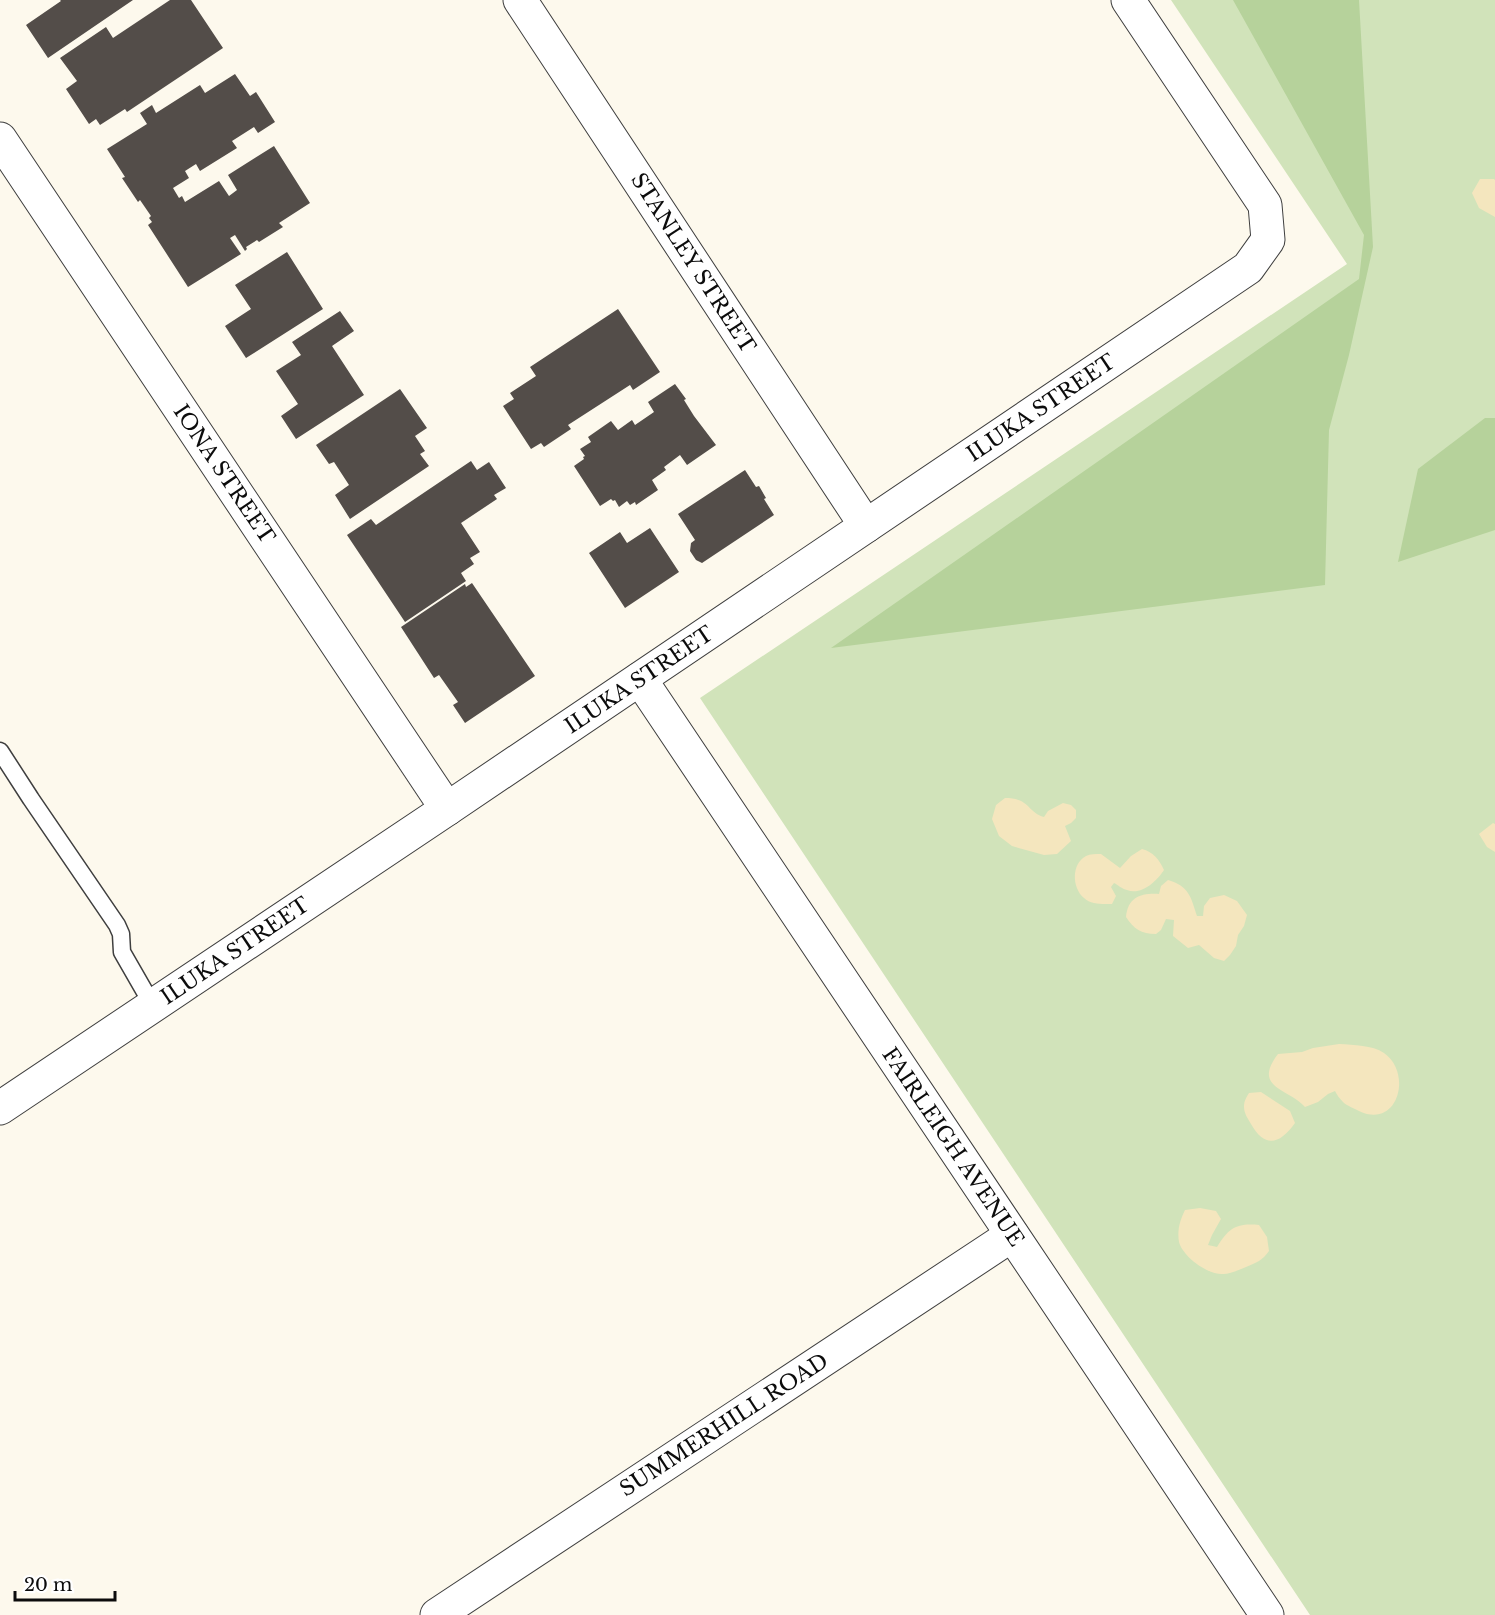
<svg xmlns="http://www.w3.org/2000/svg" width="1495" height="1615" viewBox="0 0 1495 1615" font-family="'Libre Baskerville',serif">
<rect width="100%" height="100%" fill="#fdf9ed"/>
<path fill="#d1e3ba" d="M1171 0H1495V1615H1310L700 698 1347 264Z"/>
<g fill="#b6d29b">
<path d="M1233 0H1359L1373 247 1349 355 1329 430 1325 585 831 648 1359 279 1364 235Z"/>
<path d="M1485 418H1495V530L1398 562 1418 469Z"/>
</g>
<g fill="#f4e6be">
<path d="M1480 179H1494L1495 180V217L1479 208 1472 193Z"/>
<path d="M1005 798C1030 798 1027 812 1044 817L1048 811 1063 803 1071 805 1076 810V818L1071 823 1065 826 1071 841 1057 854 1044 855 1012 846 999 836 992 819 996 805Z"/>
<path d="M1493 823 1495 824V852L1487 847 1479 834Z"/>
<path d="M1142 849C1153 852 1159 859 1164 870 1157 881 1141 896 1127 890 1122 889 1118 885 1114 883L1111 887 1116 896 1112 904C1103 904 1091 905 1084 898 1072 888 1071 864 1086 856 1090 854 1096 854 1101 854L1120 868 1131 856Z"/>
<path d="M1168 880C1189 886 1191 897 1197 916H1203L1204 906 1210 898 1224 895 1237 901 1247 915 1244 926 1238 935 1236 946 1230 955 1224 961 1214 958 1199 945 1188 948 1173 936 1174 920 1166 919 1161 930 1156 934C1141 934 1134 929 1126 917 1128 897 1141 893 1159 894L1161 886Z"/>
<path d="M1339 1044C1354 1045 1372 1045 1384 1053 1413 1073 1398 1130 1359 1111 1354 1108 1347 1106 1343 1102 1340 1099 1337 1095 1335 1091L1328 1094 1318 1102 1305 1107C1288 1088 1252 1088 1278 1054L1302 1052 1313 1048Z"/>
<path d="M1261 1092 1290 1111 1295 1123C1280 1144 1265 1149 1251 1124 1248 1119 1244 1113 1244 1107 1244 1101 1246 1098 1249 1093Z"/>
<path d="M1200 1208 1216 1211 1221 1219 1212 1235 1208 1245 1217 1247C1229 1228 1236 1223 1259 1225L1267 1237 1269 1251C1263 1260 1256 1263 1246 1267 1239 1270 1230 1274 1223 1274 1208 1275 1183 1257 1179 1242 1177 1230 1180 1220 1185 1210Z"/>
</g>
<g fill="#534d49">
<path d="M60 0H133L48 58 26 25 61 1Z"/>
<path d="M170 0H191L223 48 127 112 125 109 100 125 96 119 89 124 66 89 77 81 60 58 106 27 113 38Z"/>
<path d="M235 74 250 96 256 92 275 122 258 133 254 127 232 141 237 148 200 171 196 164 185 171 189 178 173 188 179 198 182 196 185 202 219 181 229 196 237 190 228 175 274 146 310 203 279 223 283 227 259 242 257 240 246 247 247 249 245 251 235 235 230 238 241 254 188 287 148 225 152 222 149 218 151 216 140 200 138 202 122 178 125 177 107 149 147 124 140 113 152 105 156 113 200 85 205 93Z"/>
<path d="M287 252 323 309 246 358 225 326 251 309 235 285Z"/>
<path d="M618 309 660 372 633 390 630 385 568 425 571 429 544 447 541 443 531 449 503 406 514 399 510 393 536 376 530 367Z"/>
<path d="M340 311 354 331 332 346 364 395 296 439 281 416 298 404 276 371 301 355 292 342Z"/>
<path d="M675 384 686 399 684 400 694 416 716 445 687 465 680 455 664 467 666 470 652 480 658 490 636 505 635 502 630 505 627 501 619 507 615 500 613 501 611 499 600 506 574 466 584 459 583 457 585 456 580 449 591 442 588 437 611 421 618 430 632 420 635 425 654 412 648 402Z"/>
<path d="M400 389 427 428 415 436 425 451 420 454 429 466 350 519 335 495 349 485 334 462 329 464 316 445Z"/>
<path d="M471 461 477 470 489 462 506 488 494 495 497 499 461 523 480 552 470 558 474 564 461 573 466 581 405 622 347 535 371 519 376 525Z"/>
<path d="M745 470 756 487 759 486 766 498 764 499 774 515 702 563 696 560 690 551 691 543 695 540 678 514Z"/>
<path d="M650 528 679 572 625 608 589 553 620 532 627 543Z"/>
<path d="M472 583 535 676 465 723 453 705 458 702 439 675 434 678 401 627 465 584 466 587Z"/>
</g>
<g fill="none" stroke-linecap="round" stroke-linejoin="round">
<defs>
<path id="service" d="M0 751 31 799 117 925 121 934 122 952 153 1006"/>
<g id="minor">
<path d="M520 0 866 526"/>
<path d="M0 139 447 809"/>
<path d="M640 679 1267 1615"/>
<path d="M0 1108 447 809 1248 268 1268 240 1265 205 1128 0"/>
<path d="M437 1615 1012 1235"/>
</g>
</defs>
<use href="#service" stroke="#3f3f3f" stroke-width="19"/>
<use href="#minor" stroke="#3f3f3f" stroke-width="35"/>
<use href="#service" stroke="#fff" stroke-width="16"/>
<use href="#minor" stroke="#fff" stroke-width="33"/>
</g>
<g text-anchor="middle" stroke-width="6" stroke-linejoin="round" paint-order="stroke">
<g font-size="21" fill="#0c0c0c" stroke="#fff">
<text transform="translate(693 263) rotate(57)" y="7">STANLEY STREET</text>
<text transform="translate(1041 408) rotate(-34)" y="7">ILUKA STREET</text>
<text transform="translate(224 474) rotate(56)" y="7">IONA STREET</text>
<text transform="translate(639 680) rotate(-34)" y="7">ILUKA STREET</text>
<text transform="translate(235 951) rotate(-34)" y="7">ILUKA STREET</text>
<text transform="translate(953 1147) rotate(56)" y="7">FAIRLEIGH AVENUE</text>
<text transform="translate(724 1425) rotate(-33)" y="7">SUMMERHILL ROAD</text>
</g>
</g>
<path d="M15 1591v9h100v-9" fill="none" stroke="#0c0c0c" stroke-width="3"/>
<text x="24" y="1591" font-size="18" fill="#0c0c0c" stroke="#ffffff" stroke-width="4.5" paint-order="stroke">20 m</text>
</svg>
